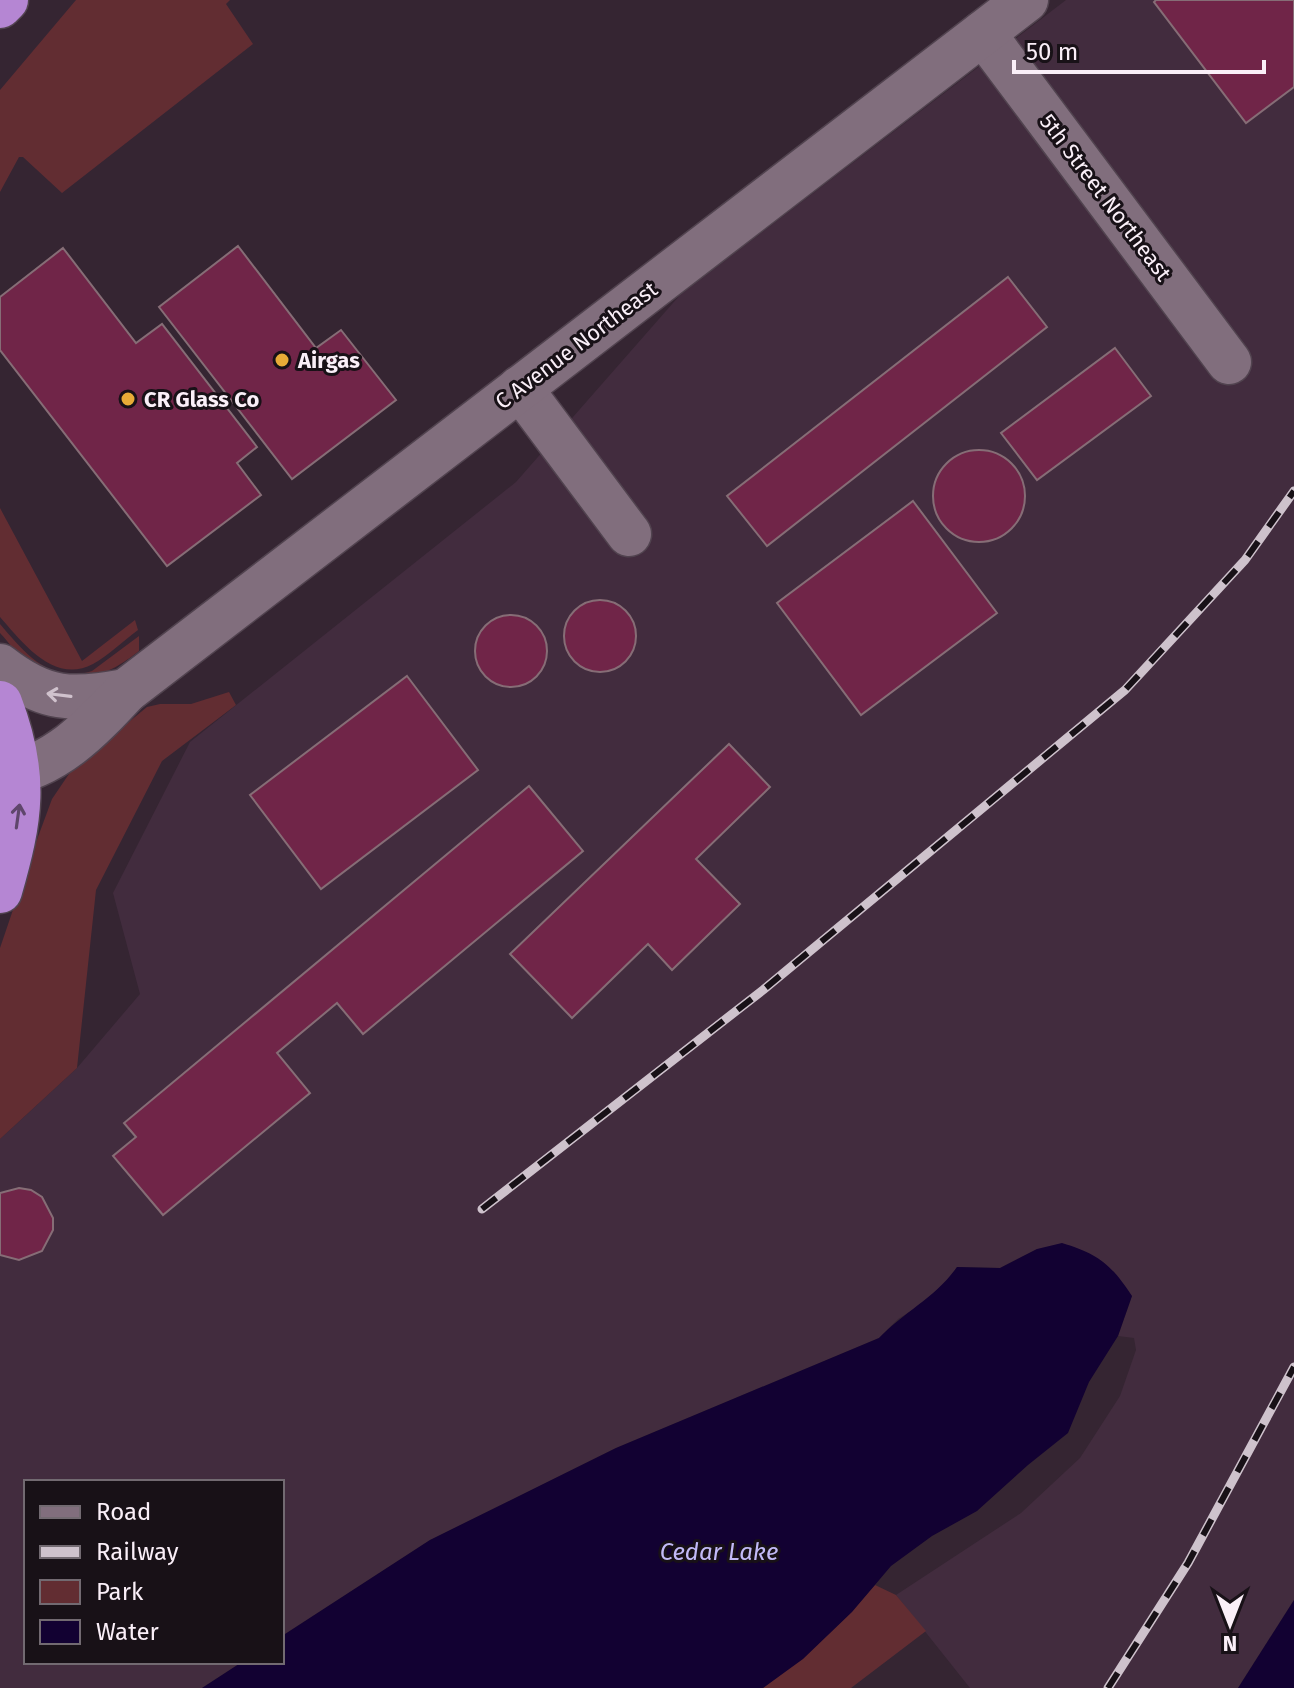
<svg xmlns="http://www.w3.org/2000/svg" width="1294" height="1688" viewBox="0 0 1294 1688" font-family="'Fira Sans',sans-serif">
<rect width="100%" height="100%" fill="#352532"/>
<path fill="#422c3e" d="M1066 0H1294V1600L1238 1688H970L896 1595 1021 1513 1080 1458 1120 1396 1136 1350 1134 1338 1118 1336 1132 1296 1037 1249 1000 1268 957 1267 948 1280 921 1305 898 1319 879 1338 616 1448 430 1540 282 1636V1482H26V1662H242L202 1688H0V1139L77 1068 140 994 113 893 190 742 516 482 680 295Z"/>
<g fill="#622d32">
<path d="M76 0H230L226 4 253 44 62 193 23 157H19L0 192V90Z"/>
<path d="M0 508 82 661 135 620 138 630C123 641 109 655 93 664 54 685 22 642 0 617Z"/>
<path d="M0 624C24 652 50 685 92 671L139 636V651C102 681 68 688 25 660 16 654 8 641 0 633Z"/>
<path d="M229 692 236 705 162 761 96 890 77 1068 0 1139V948L35 845 52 799 73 768 147 707 160 704H191Z"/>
<path d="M875 1585 896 1595 926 1631 851 1688H763C805 1657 842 1624 875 1585Z"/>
</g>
<g fill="#120132">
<path d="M1062 1243C1098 1254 1111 1264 1132 1296L1118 1336 1089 1382 1068 1433 1028 1465 977 1511 932 1536 891 1566 852 1612 803 1659 763 1688H202L242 1662H282V1636L430 1540 616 1448 879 1338C904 1312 936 1297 957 1267L1000 1268 1037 1249Z"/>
<path d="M1294 1600V1688H1238Z"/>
</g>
<g fill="#702548" stroke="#866d76" stroke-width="2">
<path d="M1156 0H1294V87L1246 123 1154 2Z"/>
<path d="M238 246 316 348 341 330 396 400 292 479 159 307Z"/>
<path d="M63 248 136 343 162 324 257 447 237 463 261 495 167 566 0 350V297Z"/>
<path d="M1008 277 1047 327 767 546 727 496Z"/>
<path d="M1115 348 1151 396 1037 480 1001 433Z"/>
<circle cx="979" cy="496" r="46"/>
<path d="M913 501 997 613 861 715 777 603Z"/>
<circle cx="600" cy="636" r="36"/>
<circle cx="511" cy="651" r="36"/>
<path d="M407 676 478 770 321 889 250 795Z"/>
<path d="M729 744 770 787 696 859 740 904 672 970 648 944 572 1018 510 954Z"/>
<path d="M529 786 583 851 363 1034 337 1003 277 1053 310 1093 163 1215 113 1156 136 1137 124 1123Z"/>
<path d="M19 1188 31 1190 42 1197 53 1218V1230L42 1251 19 1260 0 1255V1193Z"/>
</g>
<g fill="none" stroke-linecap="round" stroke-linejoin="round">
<defs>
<g id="minor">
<path d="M983 33 1229 362"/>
<path d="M520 388 629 534"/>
<path d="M0 666C45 701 72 701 126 691"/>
<path d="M0 776C55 767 90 730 126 691L1026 0"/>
</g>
<g id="highway">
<path d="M0 6 6 0"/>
<path d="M0 703C28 776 21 818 0 891"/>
</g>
</defs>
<use href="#minor" stroke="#51434f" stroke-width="47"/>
<use href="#highway" stroke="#51434f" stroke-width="47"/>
<use href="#minor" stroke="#816e7d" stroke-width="44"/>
<use href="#highway" stroke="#b586d3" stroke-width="44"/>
<defs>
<g id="rail">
<path d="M482 1209 763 990 1125 690 1245 560 1294 491"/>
<path d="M1108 1688 1188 1563 1294 1367"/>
</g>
</defs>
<use href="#rail" stroke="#cec2cc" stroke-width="9"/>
<use href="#rail" stroke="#181117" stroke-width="6" stroke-dasharray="18" stroke-linecap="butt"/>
</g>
<defs><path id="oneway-shaft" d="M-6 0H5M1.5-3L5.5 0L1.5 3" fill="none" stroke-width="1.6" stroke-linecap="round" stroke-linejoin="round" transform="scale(2)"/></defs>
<use stroke="#d0c2cd" href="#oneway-shaft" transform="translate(59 695) rotate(-173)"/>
<use stroke="#5f466c" href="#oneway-shaft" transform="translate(18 816) rotate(-82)"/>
<g fill="#e8ab37" stroke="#181117" stroke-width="3">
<circle cx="282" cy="360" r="8"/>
<circle cx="128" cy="399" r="8"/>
</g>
<g text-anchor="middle" stroke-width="6" stroke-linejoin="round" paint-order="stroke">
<g font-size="22" fill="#faeff8" stroke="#181117">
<text transform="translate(1106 197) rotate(53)" y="8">5th Street Northeast</text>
<text transform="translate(576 345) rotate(-37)" y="8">C Avenue Northeast</text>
</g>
<g font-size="22" font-weight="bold" fill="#faeff8" stroke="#181117" text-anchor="start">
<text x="298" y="368">Airgas</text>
<text x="144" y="407">CR Glass Co</text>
</g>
<g font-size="24" font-style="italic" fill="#c2baf7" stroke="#181117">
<text x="719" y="1560">Cedar Lake</text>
</g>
</g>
<rect x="24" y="1480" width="260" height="184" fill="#181117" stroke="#726a71" stroke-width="2"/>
<rect x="40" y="1506" width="40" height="12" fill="#816e7d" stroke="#726a71" stroke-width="2"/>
<text x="96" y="1520" font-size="24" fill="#faeff8">Road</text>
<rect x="40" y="1546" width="40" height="12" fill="#cec2cc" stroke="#726a71" stroke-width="2"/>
<text x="96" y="1560" font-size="24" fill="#faeff8">Railway</text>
<rect x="40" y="1580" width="40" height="24" fill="#622d32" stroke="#726a71" stroke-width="2"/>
<text x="96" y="1600" font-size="24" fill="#faeff8">Park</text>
<rect x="40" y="1620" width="40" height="24" fill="#120132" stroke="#726a71" stroke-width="2"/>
<text x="96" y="1640" font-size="24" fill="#faeff8">Water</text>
<g transform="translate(1230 1624) rotate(180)" stroke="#181117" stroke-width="6" paint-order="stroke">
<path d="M0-6L14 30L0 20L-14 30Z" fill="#faeff8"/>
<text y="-12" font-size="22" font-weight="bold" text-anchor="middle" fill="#faeff8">N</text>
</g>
<path d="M1014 60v12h250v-12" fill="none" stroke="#faeff8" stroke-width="4"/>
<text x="1026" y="60" font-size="24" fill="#faeff8" stroke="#181117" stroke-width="6" paint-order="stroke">50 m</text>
</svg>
